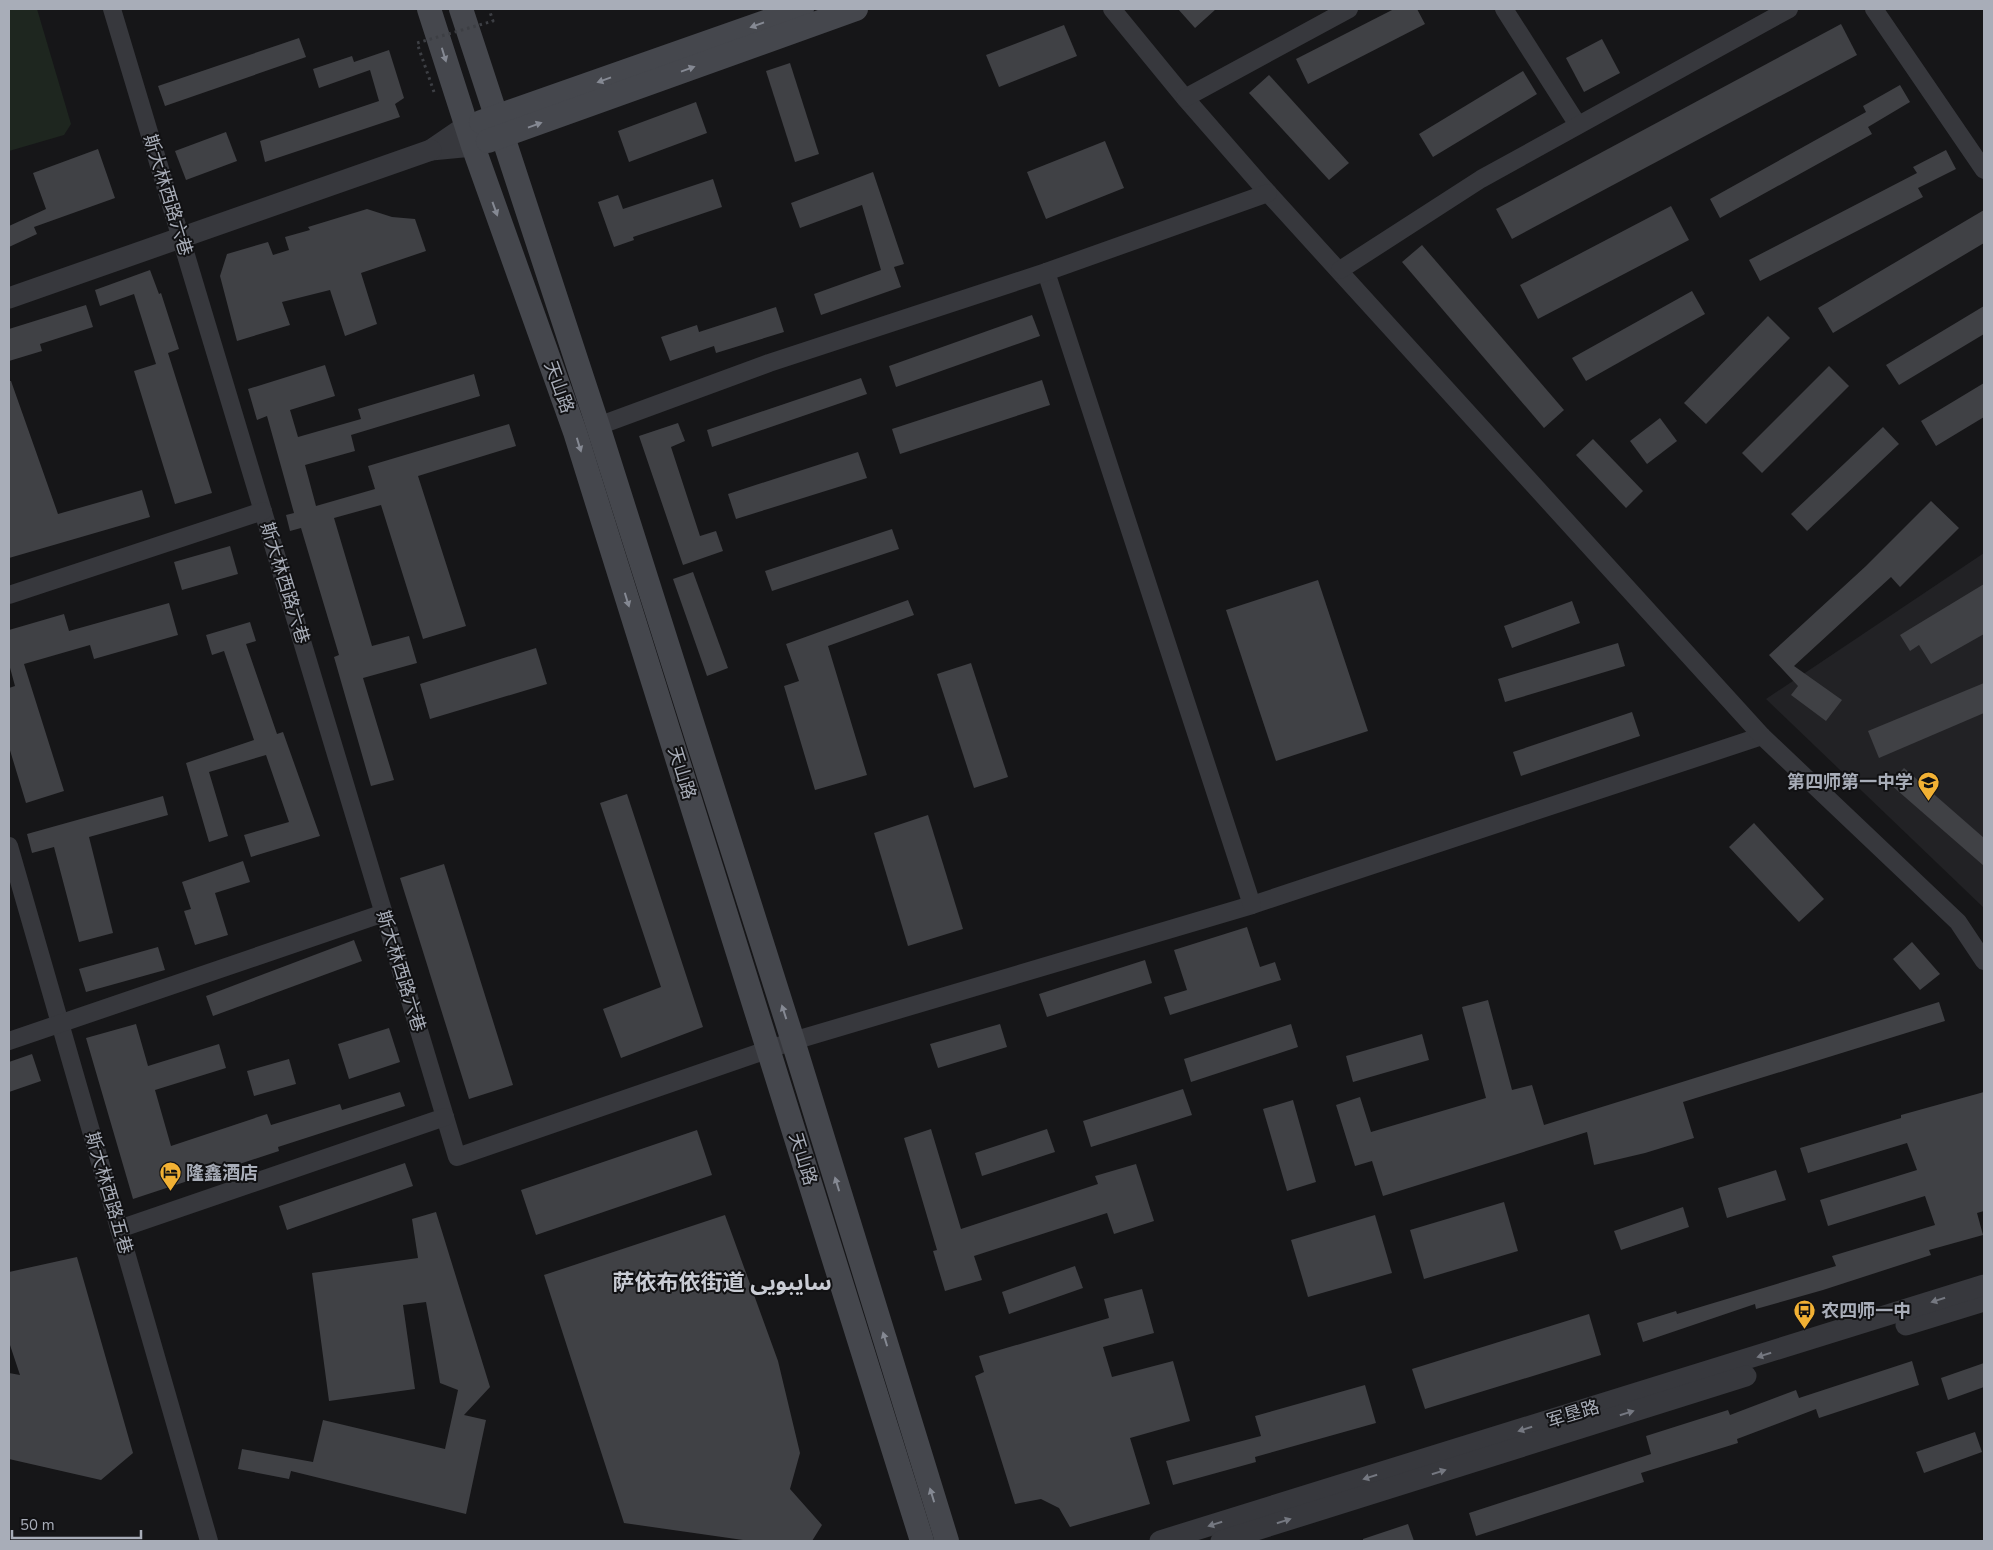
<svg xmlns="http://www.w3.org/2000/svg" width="1993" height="1550" viewBox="0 0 1993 1550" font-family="'Nunito Sans','Noto Sans Arabic','Noto Sans SC',sans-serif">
<rect width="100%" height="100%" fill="#161618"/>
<path fill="#222225" d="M1984 553V908L1766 699Z"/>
<path fill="#1e261f" d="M9 9H37L71 124 64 135 9 151Z"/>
<g fill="#404145">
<path d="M1178 9H1216L1195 28Z"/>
<path d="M1394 9H1417L1425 24 1308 84 1296 59Z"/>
<path d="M1841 24 1857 55 1512 239 1496 209Z"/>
<path d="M1064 25 1077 56 999 87 986 55Z"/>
<path d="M299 38 306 57 165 106 158 86Z"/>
<path d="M1602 39 1620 73 1584 92 1566 58Z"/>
<path d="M389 50 404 98 395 104 400 117 265 162 260 141 379 101 370 70 319 88 313 69 352 56 354 62Z"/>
<path d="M790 63 819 154 795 162 766 71Z"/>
<path d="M1523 71 1537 94 1433 157 1419 134Z"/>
<path d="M1269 75 1349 163 1329 180 1249 93Z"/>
<path d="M1900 85 1910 102 1868 127 1872 134 1720 218 1710 199 1866 112 1863 106Z"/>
<path d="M696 102 707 133 629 162 618 131Z"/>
<path d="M226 132 237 161 186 180 175 151Z"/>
<path d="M1105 141 1124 188 1046 219 1027 172Z"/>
<path d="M98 149 115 198 34 227 37 234 9 247V226L46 209 33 173Z"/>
<path d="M1946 150 1956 169 1918 188 1923 197 1760 281 1749 260 1917 173 1913 167Z"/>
<path d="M873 172 904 264 894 267 901 287 821 315 814 294 881 270 862 205 800 228 791 203Z"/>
<path d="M713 179 722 207 633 237 634 240 614 247 598 202 618 195 623 209Z"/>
<path d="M1671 206 1689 240 1538 319 1520 285Z"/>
<path d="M367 209 392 217 415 219 426 251 361 273 377 324 345 336 330 290 282 302 290 325 237 341 220 276 227 254 268 242 273 255 289 250 285 237 310 230 308 227Z"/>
<path d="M1984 210V243L1833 333 1818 308Z"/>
<path d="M1422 245 1564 410 1544 428 1402 262Z"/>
<path d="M150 270 159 294 161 293 179 349 168 353 212 493 175 504 134 371 156 364 134 294 100 306 95 290Z"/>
<path d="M1692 291 1705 314 1586 381 1572 358Z"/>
<path d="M86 305 93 327 40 344 42 351 9 361V329Z"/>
<path d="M1984 306V334L1899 385 1886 365Z"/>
<path d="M776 307 784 332 716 353 714 346 670 361 661 337 697 325 699 332Z"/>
<path d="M1032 315 1040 336 896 387 889 366Z"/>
<path d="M1768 316 1790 338 1706 424 1684 403Z"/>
<path d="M325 365 335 396 290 410 298 437 361 419 358 409 474 374 480 396 351 435 355 451 305 465 316 506 375 489 368 466 509 424 516 446 418 476 466 626 423 639 381 505 334 518 372 646 409 636 417 663 363 678 394 780 371 786 334 657 339 655 301 528 290 531 286 515 294 513 267 416 257 420 248 389Z"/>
<path d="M1829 366 1849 386 1762 473 1742 453Z"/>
<path d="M861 378 867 394 712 447 707 430Z"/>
<path d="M1042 380 1050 405 900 454 892 429Z"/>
<path d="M9 381H11L58 514 142 490 150 517 9 558Z"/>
<path d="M1984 383V417L1936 446 1921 421Z"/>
<path d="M1660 418 1677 441 1647 464 1630 441Z"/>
<path d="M678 423 685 441 671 447 700 536 716 531 723 551 683 565 639 436Z"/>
<path d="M1883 427 1899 444 1807 531 1791 514Z"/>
<path d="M1593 439 1643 491 1626 508 1576 455Z"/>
<path d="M858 452 867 478 736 519 728 494Z"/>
<path d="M1931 501 1959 528 1900 587 1891 577 1794 666 1842 700 1826 721 1791 695 1798 686 1769 655 1866 566Z"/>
<path d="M892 529 899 549 772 591 765 571Z"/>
<path d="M230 546 238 574 182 590 174 562Z"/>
<path d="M693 572 728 668 707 676 673 579Z"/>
<path d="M1318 580 1368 731 1276 761 1226 610Z"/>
<path d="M1984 584V634L1931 664 1919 645 1910 651 1900 635Z"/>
<path d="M908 600 914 615 828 646 867 775 815 790 784 686 799 681 786 644Z"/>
<path d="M1572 601 1580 623 1512 648 1504 626Z"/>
<path d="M169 603 178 635 94 659 90 645 24 664 64 791 26 803 9 747V688L15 686 9 664V630L64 614 69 631Z"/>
<path d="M250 622 256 641 246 644 277 734 283 732 320 836 251 857 244 835 289 822 266 755 209 772 228 836 209 842 186 763 254 740 224 651 212 655 206 635Z"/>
<path d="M1618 643 1625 666 1505 702 1498 679Z"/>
<path d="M536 648 547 684 430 719 420 684Z"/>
<path d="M971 663 1008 777 974 788 937 674Z"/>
<path d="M1984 683V713L1879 758 1868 731Z"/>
<path d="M1632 712 1640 736 1521 776 1513 752Z"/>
<path d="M1904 768 1984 838V866L1890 784Z"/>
<path d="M627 794 703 1027 621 1058 603 1009 661 987 600 803Z"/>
<path d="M163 796 168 815 89 837 113 933 79 942 54 847 32 853 27 834Z"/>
<path d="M928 815 963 929 908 946 874 833Z"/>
<path d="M1754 823 1824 899 1799 922 1729 847Z"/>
<path d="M243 861 250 882 215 893 228 935 195 945 184 911 191 909 182 882Z"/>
<path d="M444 864 513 1085 469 1099 400 878Z"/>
<path d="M1247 927 1260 967 1275 962 1281 980 1170 1015 1164 997 1187 990 1174 950Z"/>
<path d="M354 940 362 961 213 1016 206 996Z"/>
<path d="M1912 942 1940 974 1920 990 1893 959Z"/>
<path d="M158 947 165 970 86 992 79 969Z"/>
<path d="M1145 960 1152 983 1047 1017 1039 994Z"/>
<path d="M1488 1000 1512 1090 1532 1085 1544 1125 1939 1002 1945 1021 1683 1102 1694 1138 1645 1153 1594 1165 1587 1132 1383 1196 1372 1161 1355 1166 1336 1105 1360 1097 1371 1132 1486 1098 1462 1007Z"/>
<path d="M136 1024 148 1066 219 1044 226 1068 155 1090 171 1146 267 1114 271 1125 340 1104 342 1110 400 1092 405 1106 278 1147 279 1151 133 1199 86 1038Z"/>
<path d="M1000 1024 1007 1047 938 1068 930 1044Z"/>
<path d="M1291 1024 1298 1047 1191 1082 1184 1059Z"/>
<path d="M389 1028 400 1062 349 1079 338 1044Z"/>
<path d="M1422 1034 1429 1060 1353 1082 1346 1056Z"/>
<path d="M32 1054 41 1081 9 1092V1062Z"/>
<path d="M289 1059 296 1084 254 1096 247 1071Z"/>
<path d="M1183 1089 1192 1115 1091 1147 1083 1121Z"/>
<path d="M1984 1092V1211L1977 1213 1983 1235 1929 1250 1931 1255 1823 1290 1756 1309 1755 1304 1643 1342 1637 1323 1676 1311 1677 1314 1836 1266 1832 1256 1935 1225 1925 1196 1828 1226 1820 1200 1917 1170 1907 1143 1808 1173 1800 1148 1901 1118V1115Z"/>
<path d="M1293 1100 1316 1182 1287 1191 1263 1109Z"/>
<path d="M931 1129 961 1229 1098 1184 1095 1176 1136 1164 1154 1221 1114 1234 1107 1213 974 1256 982 1280 945 1291 933 1251 937 1250 904 1138Z"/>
<path d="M1047 1129 1055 1152 982 1176 975 1153Z"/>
<path d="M697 1130 712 1175 536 1235 521 1190Z"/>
<path d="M405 1163 413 1186 287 1230 279 1206Z"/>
<path d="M1776 1170 1786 1200 1727 1218 1718 1188Z"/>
<path d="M1504 1202 1518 1251 1424 1279 1410 1230Z"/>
<path d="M1683 1207 1689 1227 1621 1250 1614 1231Z"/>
<path d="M436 1212 490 1387 464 1415 486 1420 466 1514 291 1471 289 1479 238 1469 242 1449 313 1462 323 1420 445 1449 458 1390 440 1383 426 1302 403 1305 415 1389 329 1401 312 1273 418 1258 412 1219Z"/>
<path d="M725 1215 778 1361 800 1453 790 1489 822 1525 812 1541H750L624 1523 544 1275Z"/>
<path d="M1375 1215 1392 1273 1308 1297 1291 1240Z"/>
<path d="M77 1257 133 1453 101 1480 9 1459V1373L20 1375 9 1342V1272Z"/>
<path d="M1075 1266 1083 1288 1009 1314 1002 1292Z"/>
<path d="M1142 1289 1154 1333 1103 1347 1112 1377 1173 1361 1190 1421 1130 1438 1150 1504 1070 1527 1059 1508 1041 1499 1015 1504 975 1376 984 1372 979 1356 1109 1318 1104 1299Z"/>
<path d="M1589 1314 1601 1355 1425 1409 1412 1369Z"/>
<path d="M1912 1361 1919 1385 1819 1418 1816 1409 1737 1439 1738 1443 1641 1473 1644 1482 1476 1536 1469 1513 1651 1454 1646 1436 1728 1410 1730 1415 1796 1390 1799 1398Z"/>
<path d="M1984 1363V1387L1948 1400 1941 1378Z"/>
<path d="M1365 1385 1376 1423 1255 1457 1256 1462 1173 1485 1166 1461 1261 1436 1255 1416Z"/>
<path d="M1975 1432 1982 1452 1924 1473 1916 1452Z"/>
<path d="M1408 1524 1414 1541H1363V1539Z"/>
</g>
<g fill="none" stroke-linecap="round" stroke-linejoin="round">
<g stroke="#37383d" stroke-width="18">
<path d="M112 9 457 1157 793 1041 1252 905 1762 736"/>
<path d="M1112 9 1185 98 1268 193 1762 736 1958 922 1984 961"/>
<path d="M1504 9 1578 125"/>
<path d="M1874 9 1984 170"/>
<path d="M1185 98 1349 9"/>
<path d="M1340 270 1481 179 1789 9"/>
<path d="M1046 272 1252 905"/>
<path d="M598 426 769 363 1046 272 1268 193"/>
<path d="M9 595 263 511"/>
<path d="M9 846 209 1541"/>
<path d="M9 1041 384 913"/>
<path d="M119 1229 445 1117"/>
</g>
<g stroke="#37383d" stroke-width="21">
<path d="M466 126 431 150 473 146"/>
<path d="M9 298 431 150"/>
<path d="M1906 1325 1984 1301"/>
<path d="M1160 1541 1984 1285"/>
<path d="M1221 1541 1746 1376"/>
</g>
<g stroke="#45474d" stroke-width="24">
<path d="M429 9 473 146 575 432 922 1541"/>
<path d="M461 9 598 426 793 1041 947 1541"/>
<path d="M481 122 802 9"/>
<path d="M488 141 856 9"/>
</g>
<path stroke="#3d3f44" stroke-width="3" stroke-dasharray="2.5 4" stroke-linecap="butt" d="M434 92 417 43 493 21 489 9"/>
</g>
<defs><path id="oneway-solid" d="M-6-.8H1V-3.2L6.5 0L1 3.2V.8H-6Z" transform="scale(1.25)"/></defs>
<g fill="#858993">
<use href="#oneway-solid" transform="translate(757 25) rotate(160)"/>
<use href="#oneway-solid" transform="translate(444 55) rotate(73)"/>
<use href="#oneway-solid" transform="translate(688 69) rotate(-20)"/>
<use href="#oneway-solid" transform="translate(604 80) rotate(160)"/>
<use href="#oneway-solid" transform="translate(535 125) rotate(-20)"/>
<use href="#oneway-solid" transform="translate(495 209) rotate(70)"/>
<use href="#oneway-solid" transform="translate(579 445) rotate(73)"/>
<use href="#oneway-solid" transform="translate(627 600) rotate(73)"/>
<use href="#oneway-solid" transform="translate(784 1012) rotate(-108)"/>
<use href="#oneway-solid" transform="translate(837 1184) rotate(-107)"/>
<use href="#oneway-solid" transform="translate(885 1339) rotate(-107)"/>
<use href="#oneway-solid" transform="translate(932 1495) rotate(-107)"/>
</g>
<g fill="#757881">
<use href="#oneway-solid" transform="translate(1938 1300) rotate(162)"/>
<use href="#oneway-solid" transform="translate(1764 1355) rotate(163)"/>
<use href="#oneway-solid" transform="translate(1627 1413) rotate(-17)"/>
<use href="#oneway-solid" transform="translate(1525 1429) rotate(163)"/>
<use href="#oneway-solid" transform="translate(1439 1472) rotate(-17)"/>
<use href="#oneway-solid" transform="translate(1370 1477) rotate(163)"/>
<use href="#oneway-solid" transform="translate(1284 1521) rotate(-17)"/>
<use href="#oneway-solid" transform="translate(1215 1524) rotate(163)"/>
</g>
<defs>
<symbol id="school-pin" viewBox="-11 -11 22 30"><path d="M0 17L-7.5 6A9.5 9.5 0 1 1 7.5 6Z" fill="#f2b134" stroke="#111113"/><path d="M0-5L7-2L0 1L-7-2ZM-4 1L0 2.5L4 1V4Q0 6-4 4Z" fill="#111"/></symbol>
<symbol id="hotel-pin" viewBox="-11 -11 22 30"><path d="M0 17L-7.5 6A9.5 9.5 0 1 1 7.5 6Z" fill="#f2b134" stroke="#111113"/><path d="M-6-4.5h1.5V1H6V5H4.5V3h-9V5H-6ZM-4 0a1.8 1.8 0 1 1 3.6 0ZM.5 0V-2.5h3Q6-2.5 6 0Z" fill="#111"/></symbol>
<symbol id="bus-pin" viewBox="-11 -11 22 30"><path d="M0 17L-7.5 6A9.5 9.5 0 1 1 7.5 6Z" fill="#f2b134" stroke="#111113"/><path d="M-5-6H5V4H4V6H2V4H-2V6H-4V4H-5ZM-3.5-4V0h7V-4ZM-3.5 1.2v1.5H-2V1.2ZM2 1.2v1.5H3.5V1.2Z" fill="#111"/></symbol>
</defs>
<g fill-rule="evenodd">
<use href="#school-pin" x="1916" y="770" width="25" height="34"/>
<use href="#hotel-pin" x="158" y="1160" width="25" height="34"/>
<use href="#bus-pin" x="1792" y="1298" width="25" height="34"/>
</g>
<g text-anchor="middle" stroke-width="4" stroke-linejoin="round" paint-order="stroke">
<g font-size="18" fill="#a8adb8" stroke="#111113">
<text transform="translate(168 195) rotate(73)" y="6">斯大林西路六巷</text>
<text transform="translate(559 387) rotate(70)" y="6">天山路</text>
<text transform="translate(285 583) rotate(73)" y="6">斯大林西路六巷</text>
<text transform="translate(682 773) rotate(73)" y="6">天山路</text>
<text transform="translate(401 971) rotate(73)" y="6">斯大林西路六巷</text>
<text transform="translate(803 1159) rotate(73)" y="6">天山路</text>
<text transform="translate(109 1193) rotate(74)" y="6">斯大林西路五巷</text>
<text transform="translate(1573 1414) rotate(-17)" y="6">军垦路</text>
</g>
<g font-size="18" font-weight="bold" fill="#a8adb8" stroke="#111113" text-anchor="start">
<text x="1913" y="788" text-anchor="end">第四师第一中学</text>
<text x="186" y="1179">隆鑫酒店</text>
<text x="1821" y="1317">农四师一中</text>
</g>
<g font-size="22" font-weight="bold" fill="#c9ccd4" stroke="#111113">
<text x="722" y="1290">萨依布依街道 سايبويى</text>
</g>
</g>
<rect width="1993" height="1550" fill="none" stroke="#a8adb8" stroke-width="20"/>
<path d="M12 1530v8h129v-8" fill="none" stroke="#a8adb8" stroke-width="2.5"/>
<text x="20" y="1530" font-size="15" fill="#a8adb8" stroke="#111113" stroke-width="4" paint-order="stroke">50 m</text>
</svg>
